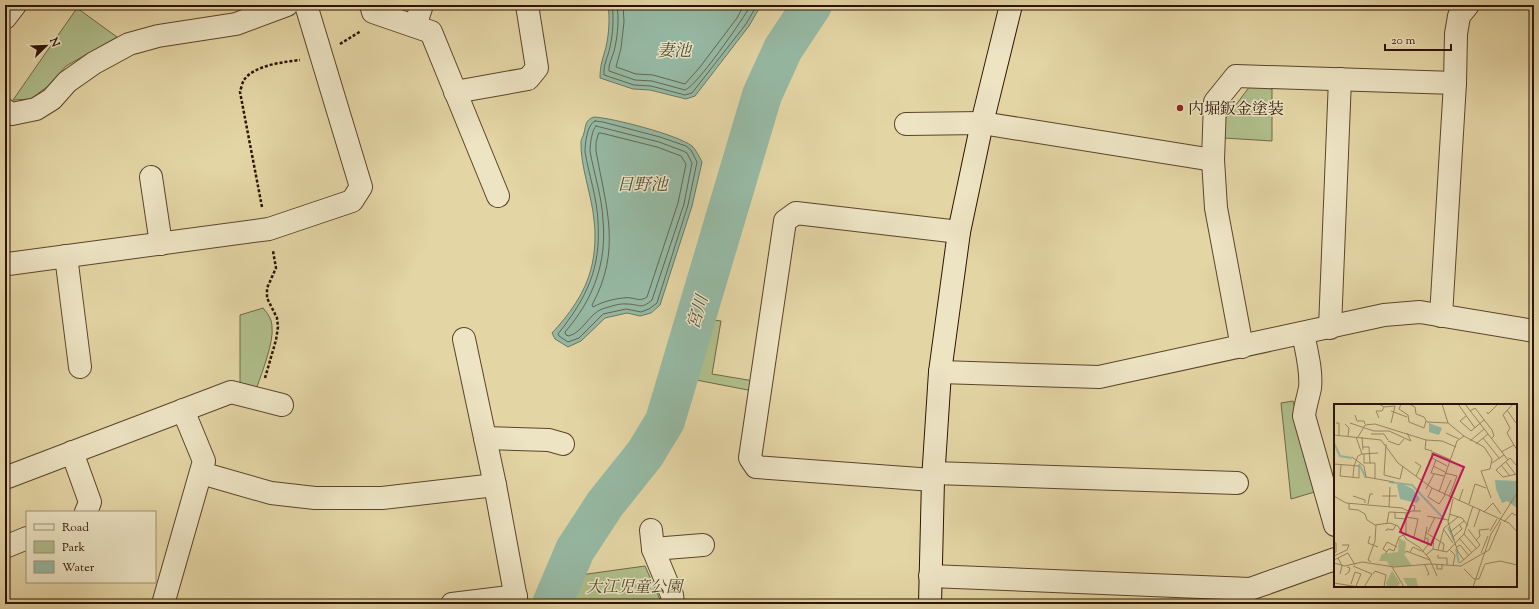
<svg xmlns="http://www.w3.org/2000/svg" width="1539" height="609" viewBox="0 0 1539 609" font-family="'Sorts Mill Goudy','Noto Serif JP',serif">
<rect width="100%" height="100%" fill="#e4d5a5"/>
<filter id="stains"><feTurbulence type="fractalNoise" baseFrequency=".005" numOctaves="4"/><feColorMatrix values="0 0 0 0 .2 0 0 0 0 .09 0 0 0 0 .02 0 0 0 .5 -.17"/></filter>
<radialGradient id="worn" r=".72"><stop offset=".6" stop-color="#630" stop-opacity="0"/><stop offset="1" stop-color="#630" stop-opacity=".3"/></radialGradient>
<g fill="#afbe8b" stroke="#6e6846">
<path d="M77 8 117 37 66 66 48 86 31 99 13 100Z"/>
<path d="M1250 86 1272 89V141L1224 138 1223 122Z"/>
<path d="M263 308C268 314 272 319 272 327 274 342 262 372 257 387L240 384V315Z"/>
<path d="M699 318 721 321 712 374 754 381 753 391 686 378Z"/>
<path d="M1293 401 1318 491 1291 499 1281 403Z"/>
<path d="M645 566 662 604H560L573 576Z"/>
</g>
<g fill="#96b9a4" stroke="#6c7762">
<path d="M608 5H761L749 26 695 96 686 99 650 90 633 89 600 78C600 65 603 58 606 47 609 33 610 19 608 5Z"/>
<path d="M594 117C613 118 678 135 692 146 696 150 699 156 702 162L692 206 660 305 651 313 640 316 627 313 605 318 581 341 568 347 555 339 552 333C569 315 585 293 591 269 595 254 596 235 594 220 592 196 580 165 581 142 581 139 583 137 584 133 586 125 585 120 594 117Z"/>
</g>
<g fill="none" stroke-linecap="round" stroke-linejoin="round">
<g stroke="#626652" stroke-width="1">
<path d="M612 5C614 19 613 33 610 47 608 57 603 65 604 75L634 85 651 86 685 95 692 93 746 24 757 5"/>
<path d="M617 5C619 19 618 33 615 47 614 55 608 63 609 71L635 80 652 81 685 90C697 86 743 19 751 5"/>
<path d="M623 5 624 22 621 48 616 67 636 74 653 75 685 84 700 67 737 18 744 5"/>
<path d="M595 121 603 122 660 137 686 146 691 150 697 162 688 205 657 303 649 309 641 312 626 309 603 314 579 338 568 342 559 336 558 334C587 297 601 269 598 221 597 198 589 175 585 152 585 144 587 124 595 121Z"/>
<path d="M596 126 659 142 683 151 687 153 692 163 684 204 652 300C641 310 639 304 627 304 619 303 609 307 602 309 589 314 583 332 569 336L566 335 565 332C593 300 607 263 603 220 602 197 594 174 590 151 590 145 592 129 596 126Z"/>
<path d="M599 133H601L657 147 681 156 686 164 678 203 647 297C639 303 633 296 623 298 613 299 602 302 593 307L592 305C622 250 606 207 596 151V143Z"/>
</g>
<path stroke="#96b9a4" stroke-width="40" d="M552 604 575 550 605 504 645 454 665 421 762 95 783 49 812 5"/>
<defs>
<g id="street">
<path d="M371 5 373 12 431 32 498 196"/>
<path d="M5 18 15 5"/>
<path d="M415 26 422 5"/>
<path d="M455 92 528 79 537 68 527 5"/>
<path d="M5 110 12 114 36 109 52 99 67 82 94 63 129 44 158 36 236 24 287 5"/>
<path d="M906 124 982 123 1213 160"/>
<path d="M151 177 161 244"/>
<path d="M66 256 80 367"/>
<path d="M8 264 269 229 352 201 361 187 306 5"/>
<path d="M1441 316 1455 83 1456 34 1459 16 1468 5"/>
<path d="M1330 328 1340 79"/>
<path d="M1303 333C1306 350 1312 370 1310 388 1308 398 1305 406 1304 416L1335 525"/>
<path d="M464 339 495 485 517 604"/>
<path d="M1242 347 1216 208 1213 160 1215 102 1236 76 1455 83"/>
<path d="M940 372 1099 377 1384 315 1420 312 1534 331"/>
<path d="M485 438 549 440 563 444"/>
<path d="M72 452 90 502 86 512"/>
<path d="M201 473 271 493 315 498H382L495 485"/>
<path d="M933 473 1237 483"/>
<path d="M5 478 231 392 282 405"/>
<path d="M933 480 756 467 750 458 785 221 796 213 959 232"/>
<path d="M651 530 653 549 672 595 673 604"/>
<path d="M5 547 27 538"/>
<path d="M653 549 703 545"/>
<path d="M930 576 1250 589 1335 559"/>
<path d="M163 604 204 461 183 410"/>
<path d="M452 604 516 596"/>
</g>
<path id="secondary" d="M930 604 933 480 940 372 959 232 982 123 1011 5"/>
</defs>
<use href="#street" stroke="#5b4429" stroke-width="24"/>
<use href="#secondary" stroke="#2d1300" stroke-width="24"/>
<g stroke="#2d1300" stroke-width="2.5" stroke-dasharray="3 2" stroke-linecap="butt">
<path d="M340 44 361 31"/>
<path d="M262 207 240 92C241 89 242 83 244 80 254 65 284 62 300 60"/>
<path d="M265 378 276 340 278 327 277 318 267 298V288L276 268 273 251"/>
</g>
<use href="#street" stroke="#ede4c4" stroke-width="22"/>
<use href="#secondary" stroke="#ede4c4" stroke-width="22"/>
</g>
<circle fill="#8f2418" stroke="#ede4c4" stroke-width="1.5" cx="1180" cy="108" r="4"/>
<g text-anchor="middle" stroke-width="3" stroke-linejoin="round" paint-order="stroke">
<g font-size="16" fill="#2d1300" stroke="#ede4c4" text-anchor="start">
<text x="1188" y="114">内堀鈑金塗装</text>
</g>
<g font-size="16" font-style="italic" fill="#54462a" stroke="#ede4c4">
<text x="634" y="592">大江児童公園</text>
</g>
<g font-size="17" font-style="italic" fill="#524d39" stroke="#ede4c4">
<text x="674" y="56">妻池</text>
<text x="642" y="190">日野池</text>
<text transform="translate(697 312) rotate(-73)" y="6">宮川</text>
</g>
</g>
<g transform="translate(1334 404)">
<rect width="183" height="183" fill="#e4d5a5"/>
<path d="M65 134 72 138 71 147 74 148 70 150 78 162 56 163 53 157H45L48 150 64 148ZM58 167 66 179 63 183H54L52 179ZM69 174H82L84 182 74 183Z" fill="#afbe8b"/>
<path d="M95 19 108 24 105 31 95 28ZM161 76 183 77V104L173 97 168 99 162 85ZM66 79 79 85 86 95 83 99 66 95 63 81Z" fill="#96b9a4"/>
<path fill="none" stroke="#96b9a4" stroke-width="2" d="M0 39 6 52 18 54M25 60 32 74M55 78 78 81 110 115M114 123 120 136M122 145 125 159"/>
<path fill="none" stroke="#9b8763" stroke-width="1" d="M45 0 50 3 61 2 57 19M67 0 65 5 74 11 75 18 90 24 92 17M75 0 81 3 82 10 90 13 93 18 114 19M108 0 114 19 130 32M124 0 141 24M131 0 174 56M179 0 169 11 176 24 173 29 183 46M173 6 182 19M57 7 73 13M136 7 141 4 158 26 160 32 157 35M153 8 154 10 163 1M21 11 23 17H30L31 20M132 12 126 17 137 27 150 16M45 14 42 7H48L50 3M2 19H5V31M16 19 40 27H55L77 37 73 29M11 20 15 24 14 32M112 29 125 35M37 30H50L54 36M0 31 47 36 64 59 98 84 175 119 183 128M22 33 28 50 44 49M24 33 31 21 41 20 92 36 108 37 122 43M28 33 29 46M149 34 165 54M92 36 91 45 98 47V54L113 62M54 37 65 41 70 35M136 37 150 25M52 40 50 71 66 75 69 62M142 40 154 30M29 43H35L36 59H30V50M99 48 117 56M167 48 180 41M18 53 30 62 32 73 60 78M102 56 97 69 110 72M81 58 87 62 82 72M172 58 182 71M36 59H41V74M158 59 170 51M0 60 25 62V74L6 72 7 61M167 61 176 72M99 62 111 68M183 62 176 54 162 66 169 73 183 70M111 69 123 72 115 93M19 73 20 62 24 52 28 50M98 84 94 93 105 100 111 91M92 85 100 70M105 88 123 37 130 32 150 43 158 55 156 65 147 67 157 94M110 91 117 76M0 92 12 99 68 104 76 108M19 92 31 96V99M48 92H63M119 95 114 118 124 148 130 156M125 97 129 85M15 99V105L24 106 31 110 33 116 41 121 56 119 64 122 72 135 85 143 95 154 103 172M34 100 36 90H39M135 100 141 80 152 84M55 103 56 83M75 106 77 101 81 102 80 107M61 108V114L72 115M150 108 159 99 167 110M115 110 128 114 134 122M93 112 114 116M72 113 84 115 80 133M170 118 178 109 183 112M53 119 55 108 75 109 77 107H87M140 123 146 105M110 126 119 139M52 127 53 125 59 126 62 121M156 127 163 115M91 128 110 140 109 147M94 128 101 113M116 128 130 117M130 130 143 145M36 132 34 139 44 143M119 133 128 125 125 120M125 134 138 149M142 136 146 132 145 126 155 125M90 139 93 123M123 143 126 141 135 152M99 145 100 133M115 145 121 151 119 162M104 146 110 124 124 113M72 147 96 156M53 148 49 145 53 138 63 143M76 148 79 143 87 147M88 148 94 141V135L91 134M0 149 2 148V139H0M147 149 154 132M51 150 55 145 60 147 65 133 72 130V109M92 151 99 145 113 148 130 130 139 102M104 151V154H113V161M0 152 13 146 15 141H8M4 154 8 162 6 170M0 156 14 149 21 161M37 158 34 156 41 137 42 121M0 159 11 162 28 158 60 163 97 160 127 162 155 146 167 118M126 159 146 141 134 125M103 160V165H108V160M91 161 95 170 93 171M19 162 38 170 30 183M58 163 70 183M130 165 140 175H145L151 160 166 157 183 161M21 168 27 170 22 182M39 170 41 167 52 171 50 183M11 171 15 168 16 164 13 163M0 179 25 183M17 180 21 168M139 183 157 130 183 89"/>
<path fill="#c2185b" fill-opacity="0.15" stroke="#c2185b" stroke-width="2" d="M99 50 130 63 97 141 66 128Z"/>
<rect width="183" height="183" fill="none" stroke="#2d1300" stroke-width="2"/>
</g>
<rect width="1539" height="609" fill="none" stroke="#e4d5a5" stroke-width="20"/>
<rect x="6" y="6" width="1527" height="597" fill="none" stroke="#2d1300" stroke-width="2"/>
<rect x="10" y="10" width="1519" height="589" fill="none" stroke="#2d1300"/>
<rect x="26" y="511" width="130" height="72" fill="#ede4c4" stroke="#a09076"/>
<rect x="34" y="524" width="20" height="6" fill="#ede4c4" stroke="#a09076"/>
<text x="62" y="531" font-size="12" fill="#2d1300">Road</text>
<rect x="34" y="541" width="20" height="12" fill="#afbe8b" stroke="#a09076"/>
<text x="62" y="551" font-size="12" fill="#2d1300">Park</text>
<rect x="34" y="561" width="20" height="12" fill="#96b9a4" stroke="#a09076"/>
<text x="62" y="571" font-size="12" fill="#2d1300">Water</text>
<g transform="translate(46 46) rotate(67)" stroke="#ede4c4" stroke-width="3" paint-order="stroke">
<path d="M0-3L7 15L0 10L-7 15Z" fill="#2d1300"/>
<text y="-6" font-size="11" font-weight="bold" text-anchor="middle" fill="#2d1300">N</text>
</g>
<path d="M1385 44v6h66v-6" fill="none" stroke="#2d1300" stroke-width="2"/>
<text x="1391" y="44" font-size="12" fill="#2d1300" stroke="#ede4c4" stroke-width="3" paint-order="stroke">20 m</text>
<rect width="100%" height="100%" filter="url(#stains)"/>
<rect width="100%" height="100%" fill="url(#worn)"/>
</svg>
